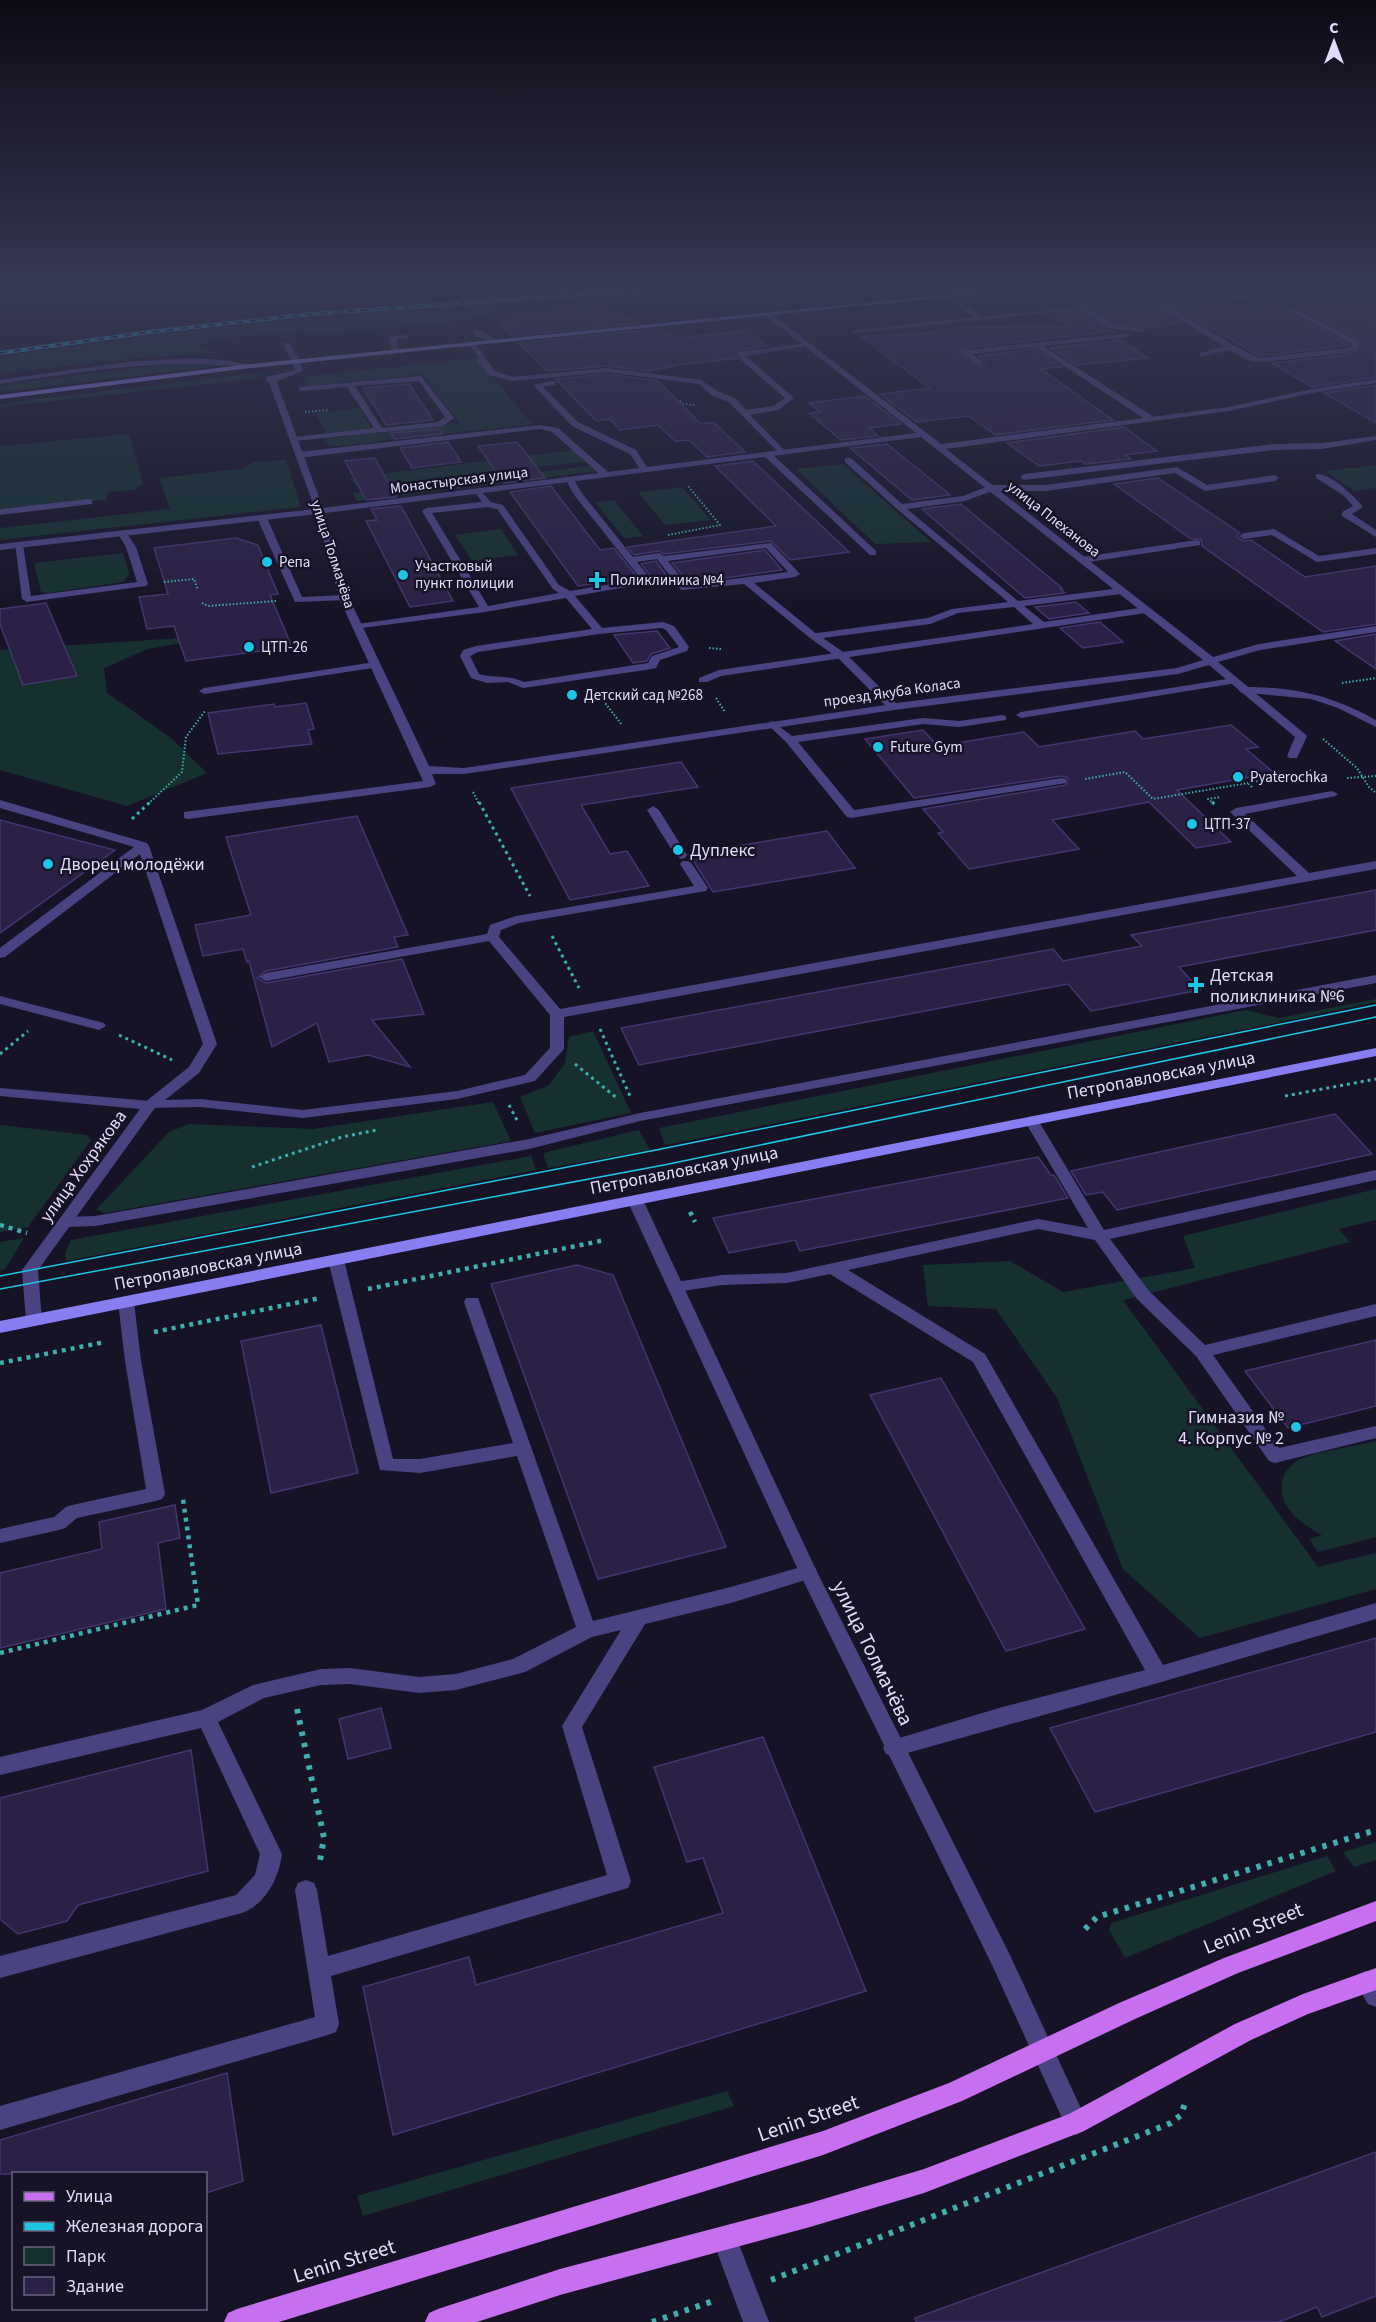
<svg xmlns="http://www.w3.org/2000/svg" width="1376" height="2322" viewBox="0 0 1376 2322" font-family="'Source Sans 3',sans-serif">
<rect width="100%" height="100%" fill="#171327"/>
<g fill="#163030">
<path d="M481 304 502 311 465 320 315 335 307 331 217 338 197 347 216 353 150 357 0 373V357C160 332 320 315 481 304Z"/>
<path d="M477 358 532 424 330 447 325 439 460 423 422 374 308 386 302 377Z"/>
<path d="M207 363 227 365 0 392V385L169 364Z"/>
<path d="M318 366 271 373 254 379 0 407V405L29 400Z"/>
<path d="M360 408 370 426 367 429 326 433 316 413Z"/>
<path d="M129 434 143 483 135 490 109 492 106 500 0 508V446Z"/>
<path d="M575 450 589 461 358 488 350 478Z"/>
<path d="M286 460 301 507 0 540V528L170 509 159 478 240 469 254 462Z"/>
<path d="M843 464 931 542 875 544 796 469Z"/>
<path d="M1376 465V488L1355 491 1325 471Z"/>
<path d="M590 466 596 471 357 501 353 493Z"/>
<path d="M682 487 711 520 665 525 638 492Z"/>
<path d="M614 500 643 536 624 538 596 503Z"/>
<path d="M501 529 518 555 472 561 455 535Z"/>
<path d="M123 553 129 575 123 582 49 593 41 592 34 563Z"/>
<path d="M226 635 148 649 104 668 107 693 171 738 207 773 127 806 0 770V650Z"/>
<path d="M1376 999V1002L1281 1022 665 1145 659 1128 1246 1010 1279 1018Z"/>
<path d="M593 1031 631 1113 535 1133 520 1097 549 1085 565 1063 569 1037Z"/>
<path d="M493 1102 511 1141 105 1213 96 1210 169 1132 189 1124 313 1129Z"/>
<path d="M0 1125 87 1135 91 1140 28 1227 0 1232Z"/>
<path d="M639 1130 650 1150 548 1168 543 1153Z"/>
<path d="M531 1156 536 1170 66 1261 65 1253 71 1240Z"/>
<path d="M1376 1189V1220L1339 1229 1350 1242 1123 1300 1318 1567 1376 1553V1589L1200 1638 1123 1569 1057 1398 996 1309 928 1306 923 1265 1010 1261 1063 1292 1195 1268 1183 1236Z"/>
<path d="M24 1238 6 1268 0 1271V1242Z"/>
<path d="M1376 1441V1537L1318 1552 1309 1539 1322 1535C1301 1524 1275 1505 1283 1478 1285 1472 1292 1463 1298 1460 1318 1451 1353 1447 1376 1441Z"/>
<path d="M1376 1842V1860L1354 1867 1343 1852Z"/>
<path d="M1327 1856 1336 1871 1125 1958 1109 1930 1111 1923Z"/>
<path d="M727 2091 734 2106 363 2216 357 2196Z"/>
</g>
<g fill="#2b2146" stroke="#44356f" stroke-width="1.5">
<path d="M1376 291V377L1312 387 1272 363 1345 355 1361 348 1360 339 1285 301Z"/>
<path d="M1108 294 1126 304 1161 311 1181 323 1146 328 1113 322 1078 297Z"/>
<path d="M1269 303 1349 345 1260 356 1179 310 1234 304 1239 306Z"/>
<path d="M597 307 640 323 512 336 498 322 517 320 512 315Z"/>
<path d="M1075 310 1106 330 1116 331 965 348 959 353 981 367 986 362 978 356 1034 349 1062 367 1041 369 1113 420 995 435 969 416 917 422 880 394 930 388 862 337 926 333 957 327 1070 326 1052 315Z"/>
<path d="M655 329 679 338 747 330 767 346 739 350 738 358 670 366 672 367 648 371 608 366 547 371 519 343Z"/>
<path d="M1120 340 1148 358 1078 365 1050 348Z"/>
<path d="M608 374 658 381 701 424 713 422 745 452 707 457 689 440 675 441 658 425 620 430 610 419 596 421 556 379Z"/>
<path d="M409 384 433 420 386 425 363 388Z"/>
<path d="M1376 385V423L1324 393Z"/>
<path d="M865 396 901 424 869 428 878 436 841 440 809 413 820 412 809 403Z"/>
<path d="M1124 427 1157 451 1125 455 1131 459 1086 464 1081 461 1039 466 1007 443Z"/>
<path d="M439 429 442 434 395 439 391 433Z"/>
<path d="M448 442 461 462 412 468 400 448Z"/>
<path d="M517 442 545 478 504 483 478 446Z"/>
<path d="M887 444 943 489 950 495 912 500 850 448Z"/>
<path d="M375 458 396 497 366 500 345 461Z"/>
<path d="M753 461 849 552 790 560 771 541 664 554 659 551 634 555 627 547 776 526 715 466Z"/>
<path d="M1158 478 1240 533 1237 535 1238 538 1244 541 1251 540 1305 577 1376 566V624L1323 632 1202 546 1201 539H1191L1114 484Z"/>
<path d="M551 486 600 550 614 548 637 577 578 586 510 492Z"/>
<path d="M961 504 1062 588H1060L1065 593 1025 598 922 509Z"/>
<path d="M401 506 453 601 410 607 366 521 377 520 371 509Z"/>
<path d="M236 538 258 545 278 594 270 595 292 647 186 661 174 626 147 629 139 597 168 594 154 548Z"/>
<path d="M765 550 782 570 696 582 691 575 683 576 672 563Z"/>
<path d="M656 561 666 575 651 577 641 564Z"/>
<path d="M1076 602 1089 613 1049 619 1035 607Z"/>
<path d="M46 603 77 676 23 685 0 624V609Z"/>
<path d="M1100 622 1123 642 1083 648 1060 628Z"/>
<path d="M657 631 670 648 651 654 647 661 633 663 614 635Z"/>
<path d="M1376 634V669L1335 641Z"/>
<path d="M306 703 314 729 308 730 312 744 218 754 208 713 274 704 275 707Z"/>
<path d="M1231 725 1258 747 1246 749 1274 773 1177 790 1231 842 1196 848 1149 802 1052 820 1079 849 969 869 938 833 943 832 923 809 1066 785 1068 778 1062 776 914 798 865 739 923 730 938 746 1024 732 1039 747 1135 731 1143 739Z"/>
<path d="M681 762 698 787 581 805 610 854 627 851 649 886 570 900 511 788Z"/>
<path d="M357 816 408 935 394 937 398 947 266 971 257 978 266 983 402 959 424 1014 372 1020 410 1067 368 1055 329 1062 317 1023 272 1047 249 961 247 962 243 949 203 956 195 925 251 915 226 837Z"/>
<path d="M0 820 84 842 115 850 0 933Z"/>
<path d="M827 831 855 868 713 892 689 854Z"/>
<path d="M1376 890V930L1179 967 1200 990 1091 1011 1068 984 639 1065 621 1028 1053 949 1063 961 1142 946 1131 935Z"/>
<path d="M1335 1114 1372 1154 1117 1210 1103 1192 1086 1195 1071 1171Z"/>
<path d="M1038 1157 1051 1175H1054L1068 1198 800 1251 795 1240 729 1253 713 1218Z"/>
<path d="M577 1265 613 1275 726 1547 598 1579 491 1284Z"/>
<path d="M321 1325 358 1473 271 1493 241 1341Z"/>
<path d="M1376 1340V1406L1288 1428 1245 1371Z"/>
<path d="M941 1378 1062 1589 1085 1629 1006 1651 870 1395Z"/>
<path d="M175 1505 180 1538 158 1543 166 1609 0 1648V1573L102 1549 99 1522Z"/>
<path d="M1376 1638V1732L1095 1812 1050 1728Z"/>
<path d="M381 1708 391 1748 348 1759 339 1719Z"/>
<path d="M763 1737 866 1991 393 2135 363 1987 469 1957 476 1985 723 1913 703 1858 687 1862 654 1767Z"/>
<path d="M191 1750 208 1871 78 1905 67 1921 18 1934 0 1919V1798Z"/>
<path d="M227 2073 243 2181 206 2193V2174H0V2140Z"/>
<path d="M1376 2152V2296L1322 2317 1317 2307 1279 2322H916L915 2318Z"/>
</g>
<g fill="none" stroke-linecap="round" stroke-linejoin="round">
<g stroke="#3eaeae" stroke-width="2" stroke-dasharray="1.5 2" stroke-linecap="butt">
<path d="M680 401 683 404 695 405"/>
<path d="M305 412 328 410"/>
<path d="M668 535 720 525 688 486"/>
<path d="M164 582 194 579 198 590"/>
<path d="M202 603 208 606 276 601"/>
<path d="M709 648 722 649"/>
<path d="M1342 683 1376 678"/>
<path d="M599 695 622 725"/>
<path d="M716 698 725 712"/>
<path d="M1323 739 1357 768 1369 787 1376 793"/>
<path d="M1302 774 1313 772 1308 769"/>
<path d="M1347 778 1376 776"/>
<path d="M1085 779 1125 772 1153 799 1248 783"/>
<path d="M1252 787 1248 783 1289 776"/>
<path d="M473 792 479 804"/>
<path d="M148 804 182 772 186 737 205 711"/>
<path d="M1214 804 1208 799 1220 797"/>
</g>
<g stroke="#3eaeae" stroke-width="3" stroke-dasharray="3 4" stroke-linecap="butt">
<path d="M479 802 530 896"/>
<path d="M1212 802 1217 806"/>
<path d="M132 819 150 802"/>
<path d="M552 936 579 988"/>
<path d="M600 1029 630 1096"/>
<path d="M119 1035 172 1060"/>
<path d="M0 1054 28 1031"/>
<path d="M575 1064 618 1099"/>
<path d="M1285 1096 1376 1079"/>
<path d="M509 1105 518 1122"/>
<path d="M252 1167 342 1137 377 1130"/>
</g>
<g stroke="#3eaeae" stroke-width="4.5" stroke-dasharray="4 5" stroke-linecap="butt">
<path d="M690 1212 695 1222"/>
<path d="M0 1225 27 1233"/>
<path d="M368 1289 605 1240"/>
<path d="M154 1332 320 1298"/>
<path d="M0 1363 105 1342"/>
<path d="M0 1653 198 1605 183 1499"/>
</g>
<g stroke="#3eaeae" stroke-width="6" stroke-dasharray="4.5 7" stroke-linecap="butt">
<path d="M297 1709 324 1838 319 1866"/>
<path d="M1085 1929 1097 1917 1376 1830"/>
<path d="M771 2280 1171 2123 1181 2115 1185 2103"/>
<path d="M652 2322 716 2300"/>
</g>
<g fill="#494381" fill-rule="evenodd">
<path d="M19 286H26L32 292 0 298V294L23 291Z"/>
<path d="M1051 286H1058L1112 324 1147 330 1143 332 1107 328 1076 308Z"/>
<path d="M1112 286H1119L1142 299 1164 305 1255 294 1242 286H1250L1359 341V348L1345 353 1260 362 1248 360 1229 350 1200 357V353L1224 346 1161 309 1138 301ZM1262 297 1352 344V347L1260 358 1233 345 1171 308Z"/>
<path d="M1277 286H1285L1295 292 1290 293Z"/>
<path d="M950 294 982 317 1069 308 1073 310 855 333 851 331 974 317 948 297Z"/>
<path d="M473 330H479L500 342 493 344 473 334Z"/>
<path d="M1131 333 1128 337 1043 346 1154 417V421H1148L1035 347 972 354 984 363 980 365 961 352 965 350Z"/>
<path d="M405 334 408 338 396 339 400 352 393 354 388 337Z"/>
<path d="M468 342H474L495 371 512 377 608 368 701 380 717 391 735 398 746 410 773 406 785 398 740 359 739 352 807 343 811 345 746 356 794 398 778 410 750 415 784 450 785 452 781 455 729 402 711 395 699 384 608 372 512 381 489 375 477 361 479 358Z"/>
<path d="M283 343H289L301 362 303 371 275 382 266 381V377L295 370Z"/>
<path d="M192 358 223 360 258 366 254 368C168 357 85 371 0 384V380L127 362Z"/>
<path d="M421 376 454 418 443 426 294 441 290 439 294 437 374 428 347 387 302 391H299V387ZM419 381 445 417 438 422 382 428 355 386Z"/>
<path d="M552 381H555V385L543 387 578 422 636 450 649 470 648 472H642L630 454 572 426 533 385Z"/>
<path d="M540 425 558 428 609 473V477H603L552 432 540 429 299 458 295 455 299 452Z"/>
<path d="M1376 436V440L1322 449 1274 450 1024 480 1020 477 1024 474 1274 444 1322 443Z"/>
<path d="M764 452H770L876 551V555H870L764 456Z"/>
<path d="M845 458H851L902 504 963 496 991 485H1046L1177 467 1207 485 1275 475 1279 478 1275 481 1205 491 1175 473 1046 491H992L965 501 907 509 1018 601 1121 588 1126 591 1121 594 1024 606 1044 622 1146 607 1151 610 1146 613 721 676 707 682H699V678L719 670 1033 624 1014 607 948 614 947 612 952 609 1008 602 897 509 845 462Z"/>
<path d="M1316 474C1331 473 1354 496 1363 507L1352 514 1376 530V537L1342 516V512L1353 506 1343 495 1316 478Z"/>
<path d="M570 477 573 478 581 492 633 557 659 553 664 556 771 543 800 574 795 577 754 583 819 636 810 638 744 584 681 590 657 559 637 562 652 581 650 583 575 596 602 628 663 622 674 626 689 647 687 651 660 660 656 668 652 669 523 688 508 682 487 683 471 678 460 656 463 650 476 646 592 629 566 598 485 612 354 629 353 627 358 624 479 607 422 511 426 508 482 502 474 491 478 488 491 502 503 505 559 585 570 591 641 579 574 495 566 480ZM488 507 497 509 553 589 559 593 488 606 432 513ZM766 548 788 572 687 585 668 561ZM662 628 666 630 679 647 652 656 648 663 524 682C508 674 495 679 479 674L470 656 478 652 599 634Z"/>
<path d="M89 499 92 500V504L0 515V509Z"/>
<path d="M259 516 267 518 302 597 344 595 349 598 347 600 295 602 257 518Z"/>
<path d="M1274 529 1319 556 1376 548V554L1317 562 1272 535 1244 539 1239 536 1244 533Z"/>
<path d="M123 531 126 532 136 547 148 584 146 586 27 602 22 599 15 543 23 545 31 596 137 582 126 547 118 534Z"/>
<path d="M1197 540 1200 541V545L1082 563 1077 560 1082 557Z"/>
<path d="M375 662 380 665 379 667 204 694 199 691 204 688Z"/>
<path d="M1233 678 1237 679V683L1021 718 1016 715 1021 712Z"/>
<path d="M1244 687C1296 687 1330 695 1376 720V727L1338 708 1311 699 1240 692 1239 690Z"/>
<path d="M1002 715 1006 716V720L959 727 923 724 798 742 854 810 1062 778 1066 779V783L851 818 847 817 786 742 767 724 772 721 792 736 923 718 959 721Z"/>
<path d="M1332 791 1338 794 1336 796 1245 814 1309 873 1376 861V869L564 1017V1049L535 1081 457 1099 303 1118 200 1107 145 1108 143 1105 145 1102 189 1067 203 1044 140 854 5 957 0 958V948L134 847 0 808V800L147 843 149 846 217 1044 199 1073 165 1100 200 1099 303 1110 457 1091 525 1075 550 1048V1015L489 941 266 981 259 977 266 973 487 934 490 925 516 916 694 886 680 864 682 861H690L708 888 706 891 519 923 501 930 499 937 560 1009 1297 876 1230 812 1236 808Z"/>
<path d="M653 806 659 810 687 855 685 858 681 859 675 855 647 810Z"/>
<path d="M1376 975V983L640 1121 529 1149 95 1226 67 1227 59 1222 67 1217 95 1216 529 1139 640 1113Z"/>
<path d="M1031 1116 1038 1120 1104 1230 1376 1170V1180L1110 1239 1149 1291 1205 1345 1376 1304V1316L1213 1355 1279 1448 1376 1426V1438L1275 1463 1269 1461 1196 1356 1137 1299 1095 1240 1038 1229 848 1270 985 1354 1163 1665 1376 1603V1619L1158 1683 893 1757 886 1754 883 1748 886 1742 999 1708 1145 1670 973 1362 830 1274 787 1283 722 1285 676 1292 670 1291 668 1287 670 1283 676 1282 722 1275 787 1273 1038 1219 1088 1228 1024 1120Z"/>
<path d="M336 1255 342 1256 344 1260 393 1459H420L513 1443 464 1302 466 1298H478L593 1621 731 1587 808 1565 815 1567 817 1572 815 1577 731 1603 645 1624 582 1727 631 1881 628 1888 331 1976 339 2024 336 2032 328 2035 0 2130V2106L315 2017 295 1890 298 1883 306 1880 314 1883 317 1890 328 1956 607 1875 562 1726 621 1630 592 1637 525 1672 456 1690 419 1693 350 1684 321 1685 264 1698 218 1722 282 1854C279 1878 266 1904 242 1913L0 1978V1956L236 1895 255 1875 260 1854 201 1728 0 1775V1757L202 1710 253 1685 321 1669 350 1668 419 1677 456 1674 513 1659 576 1627 517 1456 420 1473 380 1470 328 1260 330 1256Z"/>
<path d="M126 1296 132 1298 134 1302 141 1361 165 1494 162 1499 156 1501 77 1518 65 1528 59 1530 0 1543V1529L54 1517 66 1507 72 1505 146 1489 125 1361 118 1302 120 1298Z"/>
<path d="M1366 1971 1376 1977V2007L1368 2004 1355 1982 1358 1974Z"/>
<path d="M724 2226 733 2229 769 2322H743L712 2238 715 2229Z"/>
</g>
<g fill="#494381" fill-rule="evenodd">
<path d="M958 286H965L974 294 969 295Z"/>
<path d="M769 312 941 444 1229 407 1312 389 1376 379V383L1312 393 1229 411 946 449 1213 657 1259 644 1376 626V632L1260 650 1218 662 1305 734 1307 736 1297 758H1289L1287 756 1295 737 1209 665 1178 674 894 710 464 774H432L436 784 430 787 188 819 184 818V812L423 781 339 598 317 514 0 550V544L315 509 268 380 272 378 276 380 323 508 916 433 766 316ZM921 437 1203 660 1177 668 896 703 846 654 823 638 930 624 956 614 957 612 952 609 928 618 810 634V638L838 658 885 705 464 768 429 766 349 598 325 513Z"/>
<path d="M0 996 104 1023 106 1026 99 1030 0 1004Z"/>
<path d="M0 1088 150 1101 157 1105 38 1270 42 1321 40 1325H28L26 1321 22 1270 140 1109 0 1096Z"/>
<path d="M635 1195 643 1200 817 1572 1009 1953 1084 2115 1088 2123 1084 2131 1076 2135 1068 2131 993 1967 799 1572 627 1200Z"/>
</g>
<g fill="#887ef1" fill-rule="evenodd">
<path d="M1034 286H1054L242 369 0 399V395L242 365Z"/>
<path d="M1376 1048V1056L0 1333V1321Z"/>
</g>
<g fill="#c770ef" fill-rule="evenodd">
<path d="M1376 1901V1921L1238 1973 1135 2019 962 2101 823 2155 279 2322H224L228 2313 237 2309 823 2131 949 2083 1119 2003 1224 1958Z"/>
<path d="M1376 1968V1990L1308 2014 1251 2040 1084 2131 924 2193 810 2227 560 2295 477 2322H425L429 2313 438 2309 560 2269 810 2203 924 2169 1069 2114 1235 2024 1303 1994Z"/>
</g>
<g stroke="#1ec6e6" stroke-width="1.5">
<path d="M0 1276 656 1150 1376 1005"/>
<path d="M0 1289 664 1165 1376 1017"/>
</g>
<defs>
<path id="rail" d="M0 353 150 332 312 314 698 286"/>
</defs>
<use href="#rail" stroke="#1ec6e6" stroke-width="4"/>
<use href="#rail" stroke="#171327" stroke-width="2" stroke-dasharray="7" stroke-linecap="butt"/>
</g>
<linearGradient id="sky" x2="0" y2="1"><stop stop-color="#0d0a15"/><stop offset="0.47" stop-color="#363952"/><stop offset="1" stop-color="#363952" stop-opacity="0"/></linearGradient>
<rect width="1376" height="611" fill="url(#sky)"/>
<g fill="#1ec6e6" stroke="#171327" stroke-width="2">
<circle cx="267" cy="562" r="6"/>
<circle cx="403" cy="575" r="6"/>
<path d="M594 571h6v6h6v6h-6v6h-6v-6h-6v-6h6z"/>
<circle cx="249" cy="647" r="6"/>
<circle cx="572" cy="695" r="6"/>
<circle cx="878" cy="747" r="6"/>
<circle cx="1238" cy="777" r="6"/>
<circle cx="1192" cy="824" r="6"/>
<circle cx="678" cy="850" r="6"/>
<circle cx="48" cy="864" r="6"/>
<path d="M1193 976h6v6h6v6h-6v6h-6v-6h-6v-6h6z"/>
<circle cx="1296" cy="1427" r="6"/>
</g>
<g text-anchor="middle" stroke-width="5" stroke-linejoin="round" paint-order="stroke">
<g font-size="15" fill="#e2dcfb" stroke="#171327">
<text transform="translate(459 480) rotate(-7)" y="5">Монастырская улица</text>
<text transform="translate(1054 519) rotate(38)" y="5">улица Плеханова</text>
<text transform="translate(333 554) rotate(72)" y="5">улица Толмачёва</text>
<text transform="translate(892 692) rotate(-8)" y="5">проезд Якуба Коласа</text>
</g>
<g font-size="15" fill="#e2dcfb" stroke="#171327" text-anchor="start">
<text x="279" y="567">Репа</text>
<text x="415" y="571">Участковый<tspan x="415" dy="17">пункт полиции</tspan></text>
<text x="610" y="585">Поликлиника №4</text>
<text x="261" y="652">ЦТП-26</text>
<text x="584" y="700">Детский сад №268</text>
<text x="890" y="752">Future Gym</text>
<text x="1250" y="782">Pyaterochka</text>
<text x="1204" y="829">ЦТП-37</text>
</g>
<g font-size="18" fill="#e2dcfb" stroke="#171327" text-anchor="start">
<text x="690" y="856">Дуплекс</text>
<text x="60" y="870">Дворец молодёжи</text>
<text x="1210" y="981">Детская<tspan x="1210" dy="21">поликлиника №6</tspan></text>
<text x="1284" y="1423" text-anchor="end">Гимназия №<tspan x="1284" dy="21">4. Корпус № 2</tspan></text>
</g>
<g font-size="18" fill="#e2dcfb" stroke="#171327">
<text transform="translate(1161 1075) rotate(-11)" y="6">Петропавловская улица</text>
<text transform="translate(83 1166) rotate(-54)" y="6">улица Хохрякова</text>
<text transform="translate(684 1170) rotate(-11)" y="6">Петропавловская улица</text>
<text transform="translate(208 1266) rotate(-11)" y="6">Петропавловская улица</text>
</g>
<g font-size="21" fill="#e2dcfb" stroke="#171327">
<text transform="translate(873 1653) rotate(64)" y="7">улица Толмачёва</text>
<text transform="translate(1253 1928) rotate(-22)" y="7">Lenin Street</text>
<text transform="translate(808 2118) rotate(-19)" y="7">Lenin Street</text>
<text transform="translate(344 2261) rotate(-17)" y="7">Lenin Street</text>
</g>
</g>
<rect x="12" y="2172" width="195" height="138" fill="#171327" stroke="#68637c" stroke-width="1.5"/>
<rect x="24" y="2192" width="30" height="9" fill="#c770ef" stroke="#68637c" stroke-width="1.5"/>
<text x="66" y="2202" font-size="18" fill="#e2dcfb">Улица</text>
<rect x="24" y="2222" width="30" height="9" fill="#1ec6e6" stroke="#68637c" stroke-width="1.5"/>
<text x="66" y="2232" font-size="18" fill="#e2dcfb">Железная дорога</text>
<rect x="24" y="2247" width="30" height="18" fill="#163030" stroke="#68637c" stroke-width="1.5"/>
<text x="66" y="2262" font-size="18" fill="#e2dcfb">Парк</text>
<rect x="24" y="2277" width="30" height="18" fill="#2b2146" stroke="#68637c" stroke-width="1.5"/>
<text x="66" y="2292" font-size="18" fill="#e2dcfb">Здание</text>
<g transform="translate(1334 42)" stroke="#171327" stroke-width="4.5" paint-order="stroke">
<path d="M0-4.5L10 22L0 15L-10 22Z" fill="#e2dcfb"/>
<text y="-9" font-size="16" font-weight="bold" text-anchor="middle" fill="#e2dcfb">С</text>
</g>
</svg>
